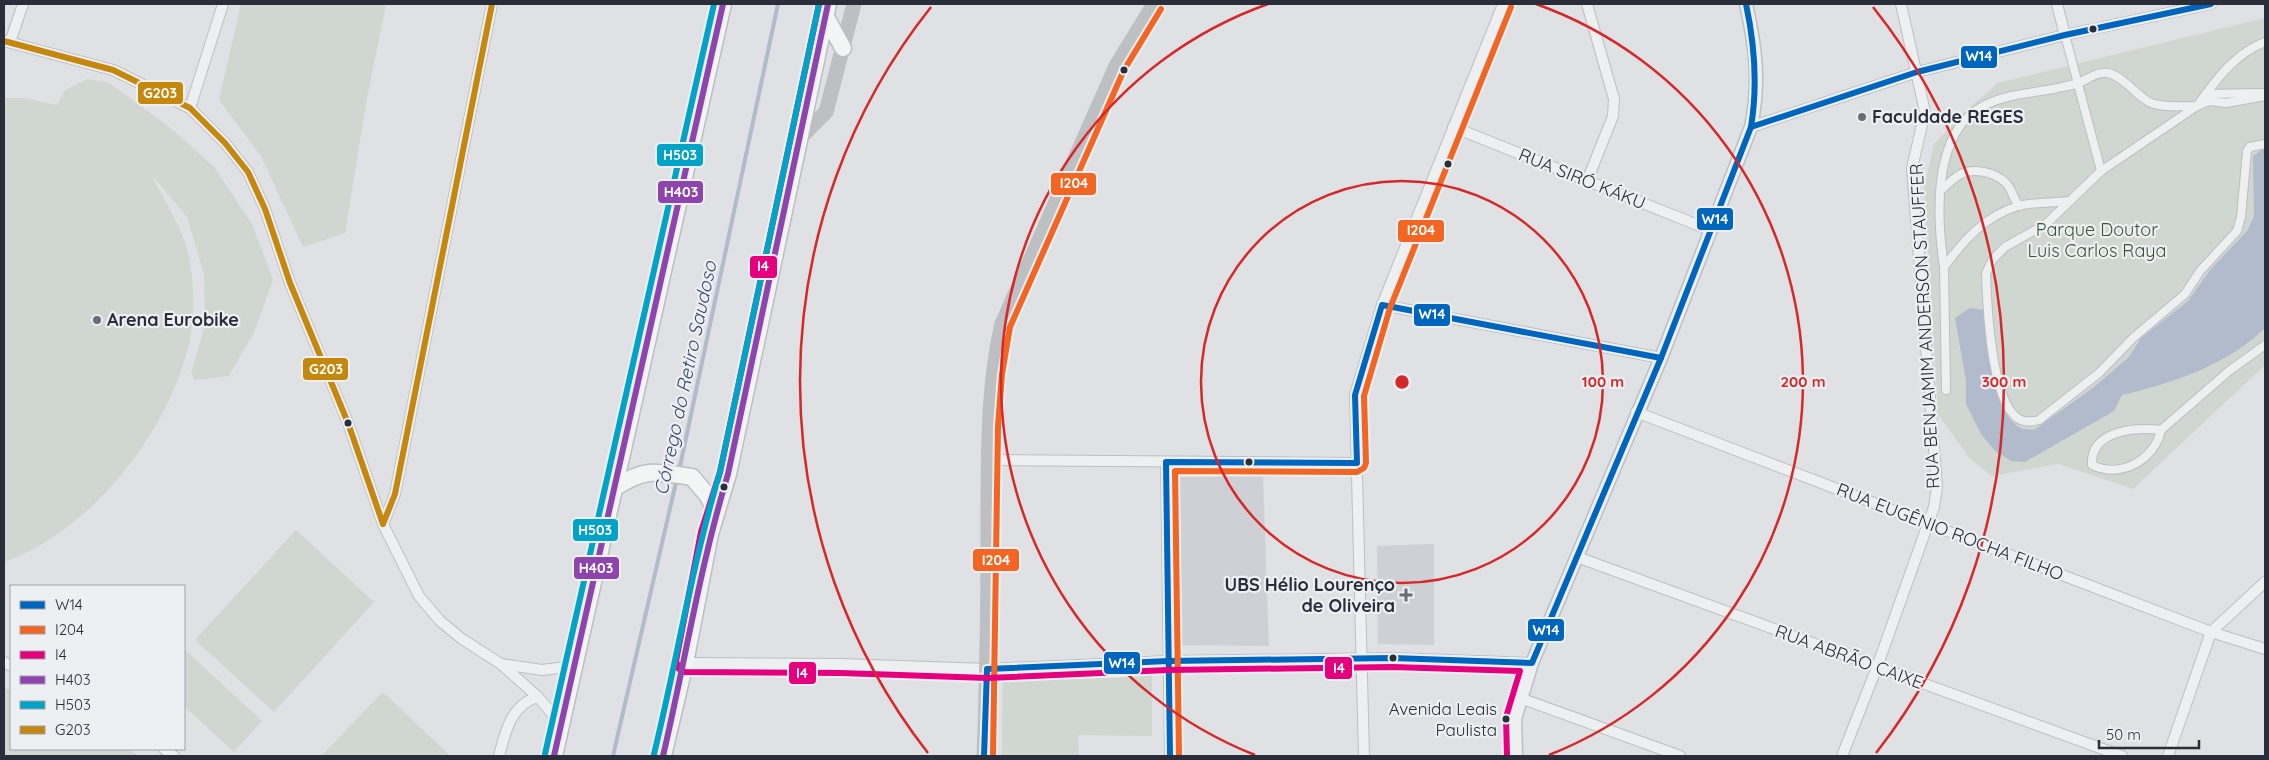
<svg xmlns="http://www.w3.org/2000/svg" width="2269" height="760" viewBox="0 0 2269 760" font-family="Quicksand,sans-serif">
<rect width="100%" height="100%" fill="#dfe1e4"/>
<g fill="#ced0d6">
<path d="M1263 476 1269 646 1181 645 1180 477Z"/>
<path d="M1434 544V645L1378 644 1377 546Z"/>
</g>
<g fill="#cfd7d0">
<path d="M241 4H386L366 103 345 233 303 247 261 156 219 100Z"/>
<path d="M2265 18V365L2133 489 2058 464 1992 476 1969 458 1938 414 1924 188 1934 144 1968 109 1998 83Z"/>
<path d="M87 79 108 82 173 130 215 168 253 226 273 280 254 332 229 376 195 380 191 373 205 325 204 274 187 217 151 174C164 201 183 227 189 257 194 284 195 316 189 344 168 433 91 531 4 562V98H24L57 105 64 91Z"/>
<path d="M296 530 374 602 274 712 195 640Z"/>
<path d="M184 649 262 721 234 752 184 706Z"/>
<path d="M1152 675V736L1078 735 1079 756H1002L1003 677Z"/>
<path d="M4 688 11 690V749H127L139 756H4Z"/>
<path d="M383 692 450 756H321Z"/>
</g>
<path fill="#b1bbcc" d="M2265 148V328C2227 365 2173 383 2122 395L2114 411 2025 462 2011 461 1994 450 1981 434 1966 404V381L1955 318 1970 308 1987 310C1990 344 1988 407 2019 427 2023 430 2029 429 2034 430L2094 387 2129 357 2141 338 2188 301 2210 270 2247 231 2254 216 2253 156Z"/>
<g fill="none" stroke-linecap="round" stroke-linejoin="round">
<g stroke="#b1bbcc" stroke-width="4">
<path d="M679 471 778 4"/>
<path d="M613 756 677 478"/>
</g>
<defs>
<g id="pedestrian">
<path d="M2065 35 2101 171"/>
<path d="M2206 94 2261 93"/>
<path d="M2265 96 2226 103 2209 101 2197 106 2101 171 2046 224 2005 247 1993 259 1986 273C1987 305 1991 398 2017 418 2023 422 2032 422 2039 420L2099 373 2133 338 2185 294 2200 271 2237 231 2241 217 2247 151 2250 147 2265 144"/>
<path d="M1941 190C1947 185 1953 179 1959 175 1973 167 1995 172 2006 183 2013 190 2012 199 2020 206"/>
<path d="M1944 267C1937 219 1931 133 1983 106 2004 95 2030 93 2053 89 2061 87 2068 86 2076 84 2086 81 2096 71 2108 73 2125 77 2138 98 2151 103 2164 108 2183 106 2197 106 2216 80 2234 54 2265 42"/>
<path d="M1946 390 1944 267C1964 240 1985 216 2018 206 2034 202 2053 203 2070 201"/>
<path d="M2161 430C2136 427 2090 430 2092 465 2120 479 2155 460 2161 430L2229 371 2265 345"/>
</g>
<g id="minor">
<path d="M1587 4 1614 99 1613 116 1587 181"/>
<path d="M2057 4 2065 35"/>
<path d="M4 41 113 70 190 108 225 143 248 172 265 209 290 283 348 423 383 524 419 596 440 621 462 639 501 664 538 697 554 716 560 728"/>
<path d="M10 42 23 4"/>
<path d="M190 108 223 4"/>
<path d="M1453 127 1710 230"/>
<path d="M1751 127 1917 72 2065 35 2211 4"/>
<path d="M1382 305 1661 358"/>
<path d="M1636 412 2211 632 2265 649"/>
<path d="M988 460 1357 463"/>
<path d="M1166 462 1170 756"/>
<path d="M383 524 395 494 492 4"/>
<path d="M1577 557 2122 756"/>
<path d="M4 662 11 666"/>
<path d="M685 663 841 664 987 669 1168 661 1393 658 1532 663"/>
<path d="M501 664 542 670 574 666"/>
<path d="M1520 698 1680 756"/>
<path d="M164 749 174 756"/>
<path d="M499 756C505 733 511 704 538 697"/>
<path d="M1364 756 1355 395 1382 305 1503 4"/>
<path d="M1842 756 1877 667 1934 507 1937 487 1912 168 1925 112 1901 4"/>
<path d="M2168 756 2211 632 2265 582"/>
</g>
<path id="tertiary" d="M1516 756 1515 719 1532 663 1661 358 1751 127C1760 83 1756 48 1746 4"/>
<g id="primary">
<path d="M826 17 843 48"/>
<path d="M616 487C646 467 658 472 692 477L708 496 716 513"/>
<path d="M554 756 723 4"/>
<path d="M663 756 685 663 710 534 728 474 828 4"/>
</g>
</defs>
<use href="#pedestrian" stroke="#bdbfc2" stroke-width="10"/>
<use href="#minor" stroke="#bdbfc2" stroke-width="12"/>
<use href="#tertiary" stroke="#bdbfc2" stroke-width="15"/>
<use href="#primary" stroke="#bcbec1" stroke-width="19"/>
<use href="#pedestrian" stroke="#eeeff1" stroke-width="8"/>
<use href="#minor" stroke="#eeeff1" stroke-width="10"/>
<use href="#tertiary" stroke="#eeeff1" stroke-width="12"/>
<g stroke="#bebfc3" stroke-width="15">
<path d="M798 140 826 112 854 4"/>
<path d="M984 756C987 680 988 604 988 528 988 464 987 386 1002 324L1116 66 1154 4"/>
</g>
<use href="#primary" stroke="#f3f4f4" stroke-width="16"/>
<defs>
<g id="bus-1">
<path d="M1751 127 1917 72 2065 35 2211 4"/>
<path d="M984 756 987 669 1168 661 1393 658 1532 663 1661 358 1751 127C1758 85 1755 46 1746 4"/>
<path d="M1170 756 1166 462 1357 463 1355 395 1382 305 1661 358"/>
</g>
<g id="bus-2">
<path d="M993 756 998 426 1002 374 1010 327 1124 70 1161 9"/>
<path d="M1179 756 1175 471 1357 472 1364 468 1366 463 1364 396 1390 308 1511 7"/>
</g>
<path id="bus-3" d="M819 4 720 472 701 532 676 661 679 669 685 672 841 673 987 678 1168 670 1393 667 1520 671 1506 717 1507 756"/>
<g id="bus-4">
<path d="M554 756 723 4"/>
<path d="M663 756C685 662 700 566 728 474L828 4"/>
</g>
<g id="bus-5">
<path d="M545 754 714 4"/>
<path d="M654 754C677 660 692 564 720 472L819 4"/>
</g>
<g id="bus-6">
<path d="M4 41 113 70 190 108 225 143 248 172 265 209 290 283 348 423 383 524"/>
<path d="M383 524 395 494 492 4"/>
</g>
</defs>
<use href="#bus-1" stroke="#edeff3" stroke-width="10"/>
<use href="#bus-2" stroke="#edeff3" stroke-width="10"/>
<use href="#bus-3" stroke="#edeff3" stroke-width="10"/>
<use href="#bus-4" stroke="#edeff3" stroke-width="10"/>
<use href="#bus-5" stroke="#edeff3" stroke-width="10"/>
<use href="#bus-6" stroke="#edeff3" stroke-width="10"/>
<use href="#bus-1" stroke="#0065bd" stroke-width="6"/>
<use href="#bus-2" stroke="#f26522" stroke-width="6"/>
<use href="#bus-3" stroke="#e5007d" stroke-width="6"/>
<use href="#bus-4" stroke="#8e44ad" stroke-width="6"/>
<use href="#bus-5" stroke="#02a3c7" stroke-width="6"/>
<use href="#bus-6" stroke="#c4880e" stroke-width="6"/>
</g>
<g fill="none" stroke="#d62828" stroke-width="2.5">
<circle cx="1402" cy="382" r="201"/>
<path d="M1255 755A401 401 0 0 1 1268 4M1536 4A401 401 0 0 1 1549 755"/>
<path d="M928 753A602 602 0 0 1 931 7M1873 7A602 602 0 0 1 1876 753"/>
</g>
<g fill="#292e3a" stroke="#edeff3" stroke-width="2">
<circle cx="2093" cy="29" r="4.5"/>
<circle cx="1124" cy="70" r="4.5"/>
<circle cx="1448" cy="164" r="4.5"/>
<circle cx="348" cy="423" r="4.5"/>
<circle cx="1249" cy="462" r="4.5"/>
<circle cx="724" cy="487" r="4.5"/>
<circle cx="1393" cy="658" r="4.5"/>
<circle cx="1506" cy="719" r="4.5"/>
</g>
<g fill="#696d76" stroke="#edeff3" stroke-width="2">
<circle cx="1862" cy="117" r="5"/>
<circle cx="97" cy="320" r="5"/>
<path d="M1403.5 587.5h5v5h5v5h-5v5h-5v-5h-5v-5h5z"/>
</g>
<g text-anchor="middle" stroke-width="4.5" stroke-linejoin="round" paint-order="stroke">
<g font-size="17" fill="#292e3a" stroke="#edeff3" text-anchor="end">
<text x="1497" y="715">Avenida Leais<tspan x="1497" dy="21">Paulista</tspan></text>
</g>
<g font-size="18" font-weight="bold" fill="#292e3a" stroke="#edeff3" text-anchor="start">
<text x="1872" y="123">Faculdade REGES</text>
<text x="107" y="326">Arena Eurobike</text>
<text x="1395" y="591" text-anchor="end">UBS Hélio Lourenço<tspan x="1395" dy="21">de Oliveira</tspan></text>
</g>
<g font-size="18" fill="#292e3a" stroke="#edeff3">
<text transform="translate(1582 179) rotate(22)" y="6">RUA SIRÓ KÁKU</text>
<text transform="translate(1925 326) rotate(-93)" y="6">RUA BENJAMIM ANDERSON STAUFFER</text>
<text transform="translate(1950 532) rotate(21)" y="6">RUA EUGÊNIO ROCHA FILHO</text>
<text transform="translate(1849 657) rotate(20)" y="6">RUA ABRÃO CAIXE</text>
</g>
<g font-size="18" fill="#3b5438" stroke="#edeff3">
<text x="2097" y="236">Parque Doutor<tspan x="2097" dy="21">Luis Carlos Raya</tspan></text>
</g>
<g font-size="19" font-style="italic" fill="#384a69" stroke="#edeff3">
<text transform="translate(685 378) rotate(-78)" y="7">Córrego do Retiro Saudoso</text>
</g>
</g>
<circle cx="1402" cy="382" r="8" fill="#d62828" stroke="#edeff3" stroke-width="2.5"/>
<g font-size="15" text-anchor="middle" font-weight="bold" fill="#d62828" stroke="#edeff3" stroke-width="4.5" stroke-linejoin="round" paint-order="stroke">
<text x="1603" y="387">100 m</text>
<text x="1803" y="387">200 m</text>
<text x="2004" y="387">300 m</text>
</g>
<g stroke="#edeff3" stroke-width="2">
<rect x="1960" y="45" width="38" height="24" rx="5" fill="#0065bd"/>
<rect x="137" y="81" width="47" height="24" rx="5" fill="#c4880e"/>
<rect x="656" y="143" width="48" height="24" rx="5" fill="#02a3c7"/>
<rect x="1050" y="172" width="47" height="24" rx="5" fill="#f26522"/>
<rect x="657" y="180" width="47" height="24" rx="5" fill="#8e44ad"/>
<rect x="1696" y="207" width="38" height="24" rx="5" fill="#0065bd"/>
<rect x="1397" y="219" width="48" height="24" rx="5" fill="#f26522"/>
<rect x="749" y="255" width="29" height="24" rx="5" fill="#e5007d"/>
<rect x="1413" y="303" width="38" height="24" rx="5" fill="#0065bd"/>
<rect x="302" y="357" width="47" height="24" rx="5" fill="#c4880e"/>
<rect x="572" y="518" width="47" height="24" rx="5" fill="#02a3c7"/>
<rect x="972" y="548" width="48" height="24" rx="5" fill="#f26522"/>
<rect x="573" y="556" width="47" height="24" rx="5" fill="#8e44ad"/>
<rect x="1527" y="618" width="38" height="24" rx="5" fill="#0065bd"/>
<rect x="1103" y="651" width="38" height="24" rx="5" fill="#0065bd"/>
<rect x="1324" y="656" width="29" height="24" rx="5" fill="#e5007d"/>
<rect x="788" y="661" width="29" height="24" rx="5" fill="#e5007d"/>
</g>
<g font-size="14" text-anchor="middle" font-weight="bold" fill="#fff">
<text x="1979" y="61">W14</text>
<text x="160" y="98">G203</text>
<text x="680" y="160">H503</text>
<text x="1074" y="188">I204</text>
<text x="681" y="197">H403</text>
<text x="1715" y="224">W14</text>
<text x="1421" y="235">I204</text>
<text x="763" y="271">I4</text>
<text x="1432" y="319">W14</text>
<text x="326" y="374">G203</text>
<text x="595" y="535">H503</text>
<text x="996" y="565">I204</text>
<text x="596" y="573">H403</text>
<text x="1546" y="635">W14</text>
<text x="1122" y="668">W14</text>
<text x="1339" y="673">I4</text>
<text x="802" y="678">I4</text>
</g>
<rect width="2269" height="760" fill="none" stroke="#292e3a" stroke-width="10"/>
<rect x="10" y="585" width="175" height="165" fill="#edeff3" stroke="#9fa2a9"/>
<rect x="20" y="601" width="25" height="8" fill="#0065bd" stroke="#9fa2a9"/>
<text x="55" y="610" font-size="15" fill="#292e3a">W14</text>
<rect x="20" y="626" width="25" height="8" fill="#f26522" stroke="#9fa2a9"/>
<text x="55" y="635" font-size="15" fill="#292e3a">I204</text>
<rect x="20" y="651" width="25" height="8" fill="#e5007d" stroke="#9fa2a9"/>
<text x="55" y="660" font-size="15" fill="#292e3a">I4</text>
<rect x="20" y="676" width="25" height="8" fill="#8e44ad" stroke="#9fa2a9"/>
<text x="55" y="685" font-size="15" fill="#292e3a">H403</text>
<rect x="20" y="701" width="25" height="8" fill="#02a3c7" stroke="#9fa2a9"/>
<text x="55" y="710" font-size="15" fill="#292e3a">H503</text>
<rect x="20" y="726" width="25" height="8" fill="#c4880e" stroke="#9fa2a9"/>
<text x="55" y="735" font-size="15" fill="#292e3a">G203</text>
<path d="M2099 740v8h100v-8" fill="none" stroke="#292e3a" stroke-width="2.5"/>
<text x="2106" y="740" font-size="15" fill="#292e3a" stroke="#edeff3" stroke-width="4" paint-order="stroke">50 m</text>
</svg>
